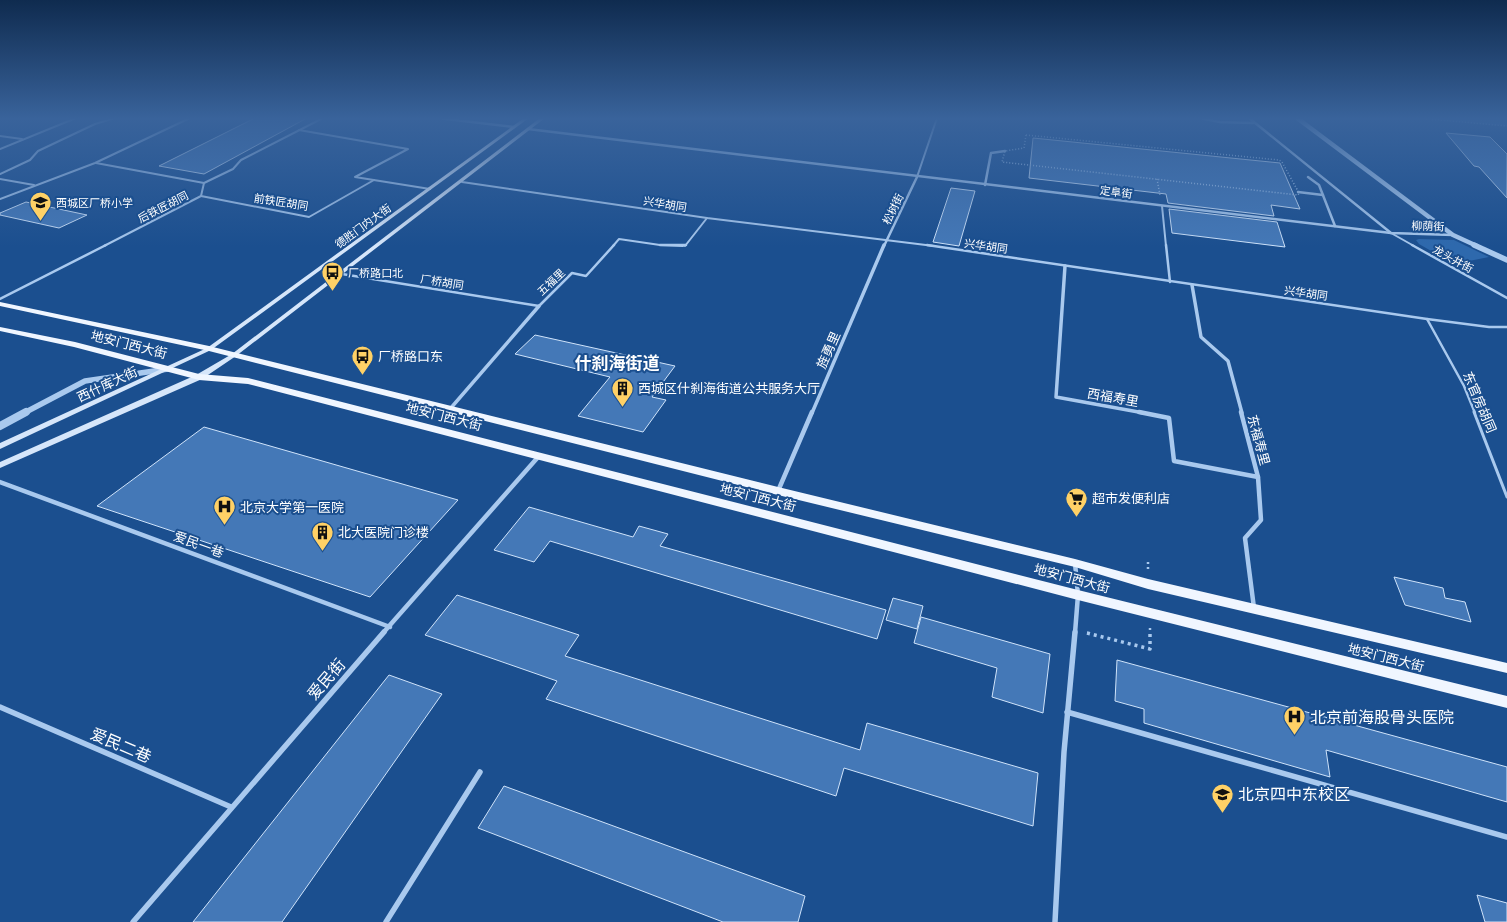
<svg xmlns="http://www.w3.org/2000/svg" width="1507" height="922" viewBox="0 0 1507 922" font-family="'Fira Sans Condensed','Noto Sans SC',sans-serif">
<rect width="100%" height="100%" fill="#1b4f8f"/>
<g fill="#2e69ad">
<path d="M1411 118H1507V126Z"/>
<path d="M1419 239 1454 240 1489 257 1454 264 1419 244 1416 240Z"/>
</g>
<g fill="#4478b7" stroke="#cfe3fa">
<path d="M255 118H307L204 174 159 166Z"/>
<path d="M1446 133 1490 137 1507 154V198L1479 167 1474 166Z"/>
<path d="M1033 138 1280 163 1300 209 1271 205 1274 216 1168 203 1166 194 1029 178Z"/>
<path d="M951 188 975 191 959 246 933 242Z"/>
<path d="M26 202 87 215 59 228 0 215V213Z"/>
<path d="M1169 209 1277 222 1285 247 1172 233Z"/>
<path d="M535 335 675 366 652 397 666 400 643 432 578 416 610 377 515 354Z"/>
<path d="M204 427 458 500 370 597 97 506Z"/>
<path d="M529 507 633 537 639 526 668 534 660 546 886 610 877 639 550 541 534 562 494 550Z"/>
<path d="M1394 577 1443 588 1445 598 1465 602 1471 622 1405 605Z"/>
<path d="M457 595 579 635 565 656 860 750 867 723 1038 773 1033 826 844 768 836 796 546 699 557 681 425 635Z"/>
<path d="M893 598 923 606 917 629 886 620Z"/>
<path d="M921 617 1050 654 1043 713 992 697 997 668 914 643Z"/>
<path d="M1117 660 1507 767V802L1326 750 1330 777 1144 723V709L1115 701Z"/>
<path d="M389 675 442 694 282 922H193Z"/>
<path d="M504 786 805 896 798 922H723L478 828Z"/>
<path d="M1477 895 1507 903V922H1485Z"/>
</g>
<g fill="none" stroke-linecap="round" stroke-linejoin="round">
<g stroke="#a9c9ee" stroke-width="1.5" stroke-dasharray="1 2" stroke-linecap="butt">
<path d="M1417 118 1507 126"/>
<path d="M1026 135 1279 160 1282 162 1299 193 1298 195 1002 162 1005 151 1024 148Z"/>
<path d="M1157 179 1160 195"/>
</g>
<g stroke="#a9c9ee" stroke-width="2.5" stroke-dasharray="2 3" stroke-linecap="butt">
<path d="M1148 562V569"/>
<path d="M1150 628V633"/>
<path d="M1087 633H1088"/>
</g>
<path stroke="#a9c9ee" stroke-width="3.5" stroke-dasharray="3 4" stroke-linecap="butt" d="M1087 633 1150 649V632"/>
<g stroke="#a9c9ee" stroke-width="2">
<path d="M299 130 408 149 355 177 430 189"/>
<path d="M0 136 22 139"/>
<path d="M0 149 76 118"/>
<path d="M96 163 204 183"/>
<path d="M0 174 30 160 38 151 95 124 115 118"/>
<path d="M917 177 937 118"/>
<path d="M0 179 34 185"/>
<path d="M462 182 707 218 934 246"/>
<path d="M201 196 309 217 374 180"/>
<path d="M0 199 95 163 190 118"/>
<path d="M1162 206 1166 246"/>
<path d="M1391 233 1414 246"/>
<path d="M104 246 201 196 204 183 233 169 241 160 323 118"/>
<path d="M613 246 619 239 660 245 683 246"/>
<path d="M685 246 707 218"/>
</g>
<g stroke="#a9c9ee" stroke-width="2.5">
<path d="M660 245H686"/>
<path d="M927 245 1427 319 1489 327H1507"/>
<path d="M1166 245 1170 282"/>
<path d="M1412 245 1507 298"/>
<path d="M342 274 539 306 572 273 586 276 614 245"/>
<path d="M0 299 106 245"/>
<path d="M1427 319 1464 386 1475 413"/>
</g>
<path stroke="#a9c9ee" stroke-width="3" d="M1474 412 1507 497"/>
<g stroke="#a9c9ee" stroke-width="2.5">
<path d="M438 118 514 127"/>
<path d="M1200 118 1220 122 1253 123"/>
<path d="M1249 118 1391 233"/>
<path d="M528 129 1391 233 1453 235"/>
<path d="M1308 177 1319 185 1335 226"/>
<path d="M985 185 991 153 1005 151"/>
<path d="M1298 192 1323 195"/>
<path d="M884 246 917 177"/>
</g>
<g stroke="#a9c9ee" stroke-width="3.5">
<path d="M1065 266 1056 397 1144 413"/>
<path d="M1192 285 1201 337 1228 361 1242 413"/>
<path d="M450 409 539 306"/>
<path d="M812 413 884 245"/>
</g>
<g stroke="#a9c9ee" stroke-width="4.5">
<path d="M1139 412 1169 418 1174 461 1258 477"/>
<path d="M1241 412 1258 477 1261 520 1245 538 1254 608"/>
<path d="M0 482 390 627"/>
<path d="M778 491 812 412"/>
<path d="M383 633 539 456"/>
<path d="M1075 633 1078 595 1075 563"/>
</g>
<g stroke="#a9c9ee" stroke-width="5.5">
<path d="M0 707 231 807"/>
<path d="M1067 712 1507 837"/>
<path d="M133 922 384 632"/>
<path d="M386 922 480 772"/>
<path d="M1055 922 1064 752 1075 632"/>
</g>
<path stroke="#a9c9ee" stroke-width="4.5" d="M1297 118 1453 235 1477 246"/>
<g stroke="#a9c9ee" stroke-width="5.5">
<path d="M1474 245 1507 260"/>
<path d="M24 413 85 381 168 369"/>
</g>
<path stroke="#a9c9ee" stroke-width="8" d="M0 426 26 412"/>
<g fill="#d6e6fa" fill-rule="evenodd">
<path d="M524 118H529L211 350 0 449V443L207 348Z"/>
<path d="M540 118H545L236 356 202 379 0 468V462L196 375 232 354Z"/>
</g>
<g fill="#f0f6ff" fill-rule="evenodd">
<path d="M0 302 209 346 778 487 1075 559 1148 579 1507 663V673L1148 589 1075 567 778 495 209 351 0 306Z"/>
<path d="M0 327 75 342 199 374 248 378 1078 590 1507 696V708L1078 600 248 384 199 380 74 347 0 331Z"/>
</g>
</g>
<linearGradient id="sky" x2="0" y2="1"><stop stop-color="#0f2b4f"/><stop offset="0.48" stop-color="#39639b"/><stop offset="1" stop-color="#39639b" stop-opacity="0"/></linearGradient>
<rect width="1507" height="247" fill="url(#sky)"/>
<defs>
<symbol id="school-pin" viewBox="-11 -11 22 30"><path d="M0 17L-7.5 6A9.5 9.5 0 1 1 7.5 6Z" fill="#ffd166" stroke="#1b4f8f"/><path d="M0-5L7-2L0 1L-7-2ZM-4 1L0 2.5L4 1V4Q0 6-4 4Z" fill="#111"/></symbol>
<symbol id="bus-pin" viewBox="-11 -11 22 30"><path d="M0 17L-7.5 6A9.5 9.5 0 1 1 7.5 6Z" fill="#ffd166" stroke="#1b4f8f"/><path d="M-5-6H5V4H4V6H2V4H-2V6H-4V4H-5ZM-3.5-4V0h7V-4ZM-3.5 1.2v1.5H-2V1.2ZM2 1.2v1.5H3.5V1.2Z" fill="#111"/></symbol>
<symbol id="building-pin" viewBox="-11 -11 22 30"><path d="M0 17L-7.5 6A9.5 9.5 0 1 1 7.5 6Z" fill="#ffd166" stroke="#1b4f8f"/><path d="M-4-6H4V6H1V3H-1V6H-4ZM-2.5-4.3h1.7v1.8h-1.7ZM.8-4.3h1.7v1.8H.8ZM-2.5-1h1.7V.8h-1.7ZM.8-1h1.7V.8H.8Z" fill="#111"/></symbol>
<symbol id="supermarket-pin" viewBox="-11 -11 22 30"><path d="M0 17L-7.5 6A9.5 9.5 0 1 1 7.5 6Z" fill="#ffd166" stroke="#1b4f8f"/><path d="M-6-5.5h2.5l.6 2H6L4.5 2H-2.5L-4.4-4H-6ZM-1.5 3.2a1.3 1.3 0 1 0 .1 0ZM3 3.2a1.3 1.3 0 1 0 .1 0Z" fill="#111"/></symbol>
<symbol id="hospital-pin" viewBox="-11 -11 22 30"><path d="M0 17L-7.5 6A9.5 9.5 0 1 1 7.5 6Z" fill="#ffd166" stroke="#1b4f8f"/><path d="M-5-5h3v3.5h4V-5h3V5h-3V1.5h-4V5h-3Z" fill="#111"/></symbol>
</defs>
<g fill-rule="evenodd">
<use href="#school-pin" x="28" y="190" width="25" height="34"/>
<use href="#bus-pin" x="320" y="260" width="25" height="34"/>
<use href="#bus-pin" x="350" y="344" width="25" height="34"/>
<use href="#building-pin" x="610" y="376" width="25" height="34"/>
<use href="#supermarket-pin" x="1064" y="486" width="25" height="34"/>
<use href="#hospital-pin" x="212" y="494" width="25" height="34"/>
<use href="#building-pin" x="310" y="520" width="25" height="34"/>
<use href="#hospital-pin" x="1282" y="704" width="25" height="34"/>
<use href="#school-pin" x="1210" y="782" width="25" height="34"/>
</g>
<g text-anchor="middle" stroke-width="4" stroke-linejoin="round" paint-order="stroke">
<g font-size="11" fill="#fff" stroke="#1b4f8f">
<text transform="translate(1116 192) rotate(7)" y="4">定阜街</text>
<text transform="translate(281 202) rotate(9)" y="4">前铁匠胡同</text>
<text transform="translate(665 204) rotate(9)" y="4">兴华胡同</text>
<text transform="translate(163 207) rotate(-27)" y="4">后铁匠胡同</text>
<text transform="translate(893 209) rotate(-64)" y="4">松树街</text>
<text transform="translate(363 226) rotate(-36)" y="4">德胜门内大街</text>
<text transform="translate(1428 226) rotate(2)" y="4">柳荫街</text>
<text transform="translate(986 246) rotate(8)" y="4">兴华胡同</text>
<text transform="translate(1453 259) rotate(29)" y="4">龙头井街</text>
<text transform="translate(442 282) rotate(9)" y="4">厂桥胡同</text>
<text transform="translate(551 282) rotate(-43)" y="4">五福里</text>
<text transform="translate(1306 293) rotate(8)" y="4">兴华胡同</text>
</g>
<g font-size="11" fill="#fff" stroke="#1b4f8f" text-anchor="start">
<text x="56" y="207">西城区厂桥小学</text>
<text x="348" y="277">厂桥路口北</text>
</g>
<g font-size="13" fill="#fff" stroke="#1b4f8f">
<text transform="translate(129 344) rotate(14)" y="5">地安门西大街</text>
<text transform="translate(828 350) rotate(-66)" y="5">旌勇里</text>
<text transform="translate(107 384) rotate(-25)" y="5">西什库大街</text>
<text transform="translate(1113 397) rotate(10)" y="5">西福寿里</text>
<text transform="translate(1480 402) rotate(67)" y="5">东官房胡同</text>
<text transform="translate(444 416) rotate(14)" y="5">地安门西大街</text>
<text transform="translate(1259 440) rotate(75)" y="5">东福寿里</text>
<text transform="translate(758 497) rotate(14)" y="5">地安门西大街</text>
<text transform="translate(199 544) rotate(20)" y="5">爱民一巷</text>
<text transform="translate(1072 578) rotate(15)" y="5">地安门西大街</text>
<text transform="translate(1386 657) rotate(14)" y="5">地安门西大街</text>
</g>
<g font-size="13" fill="#fff" stroke="#1b4f8f" text-anchor="start">
<text x="378" y="361">厂桥路口东</text>
<text x="638" y="393">西城区什刹海街道公共服务大厅</text>
<text x="1092" y="503">超市发便利店</text>
<text x="240" y="512">北京大学第一医院</text>
<text x="338" y="537">北大医院门诊楼</text>
</g>
<g font-size="16" fill="#fff" stroke="#1b4f8f">
<text transform="translate(326 679) rotate(-49)" y="6">爱民街</text>
<text transform="translate(121 745) rotate(23)" y="6">爱民二巷</text>
</g>
<g font-size="16" fill="#fff" stroke="#1b4f8f" text-anchor="start">
<text x="1310" y="723">北京前海股骨头医院</text>
<text x="1238" y="800">北京四中东校区</text>
</g>
<g font-size="17" font-weight="bold" fill="#fff" stroke="#1b4f8f">
<text x="617" y="369">什刹海街道</text>
</g>
</g>
</svg>
